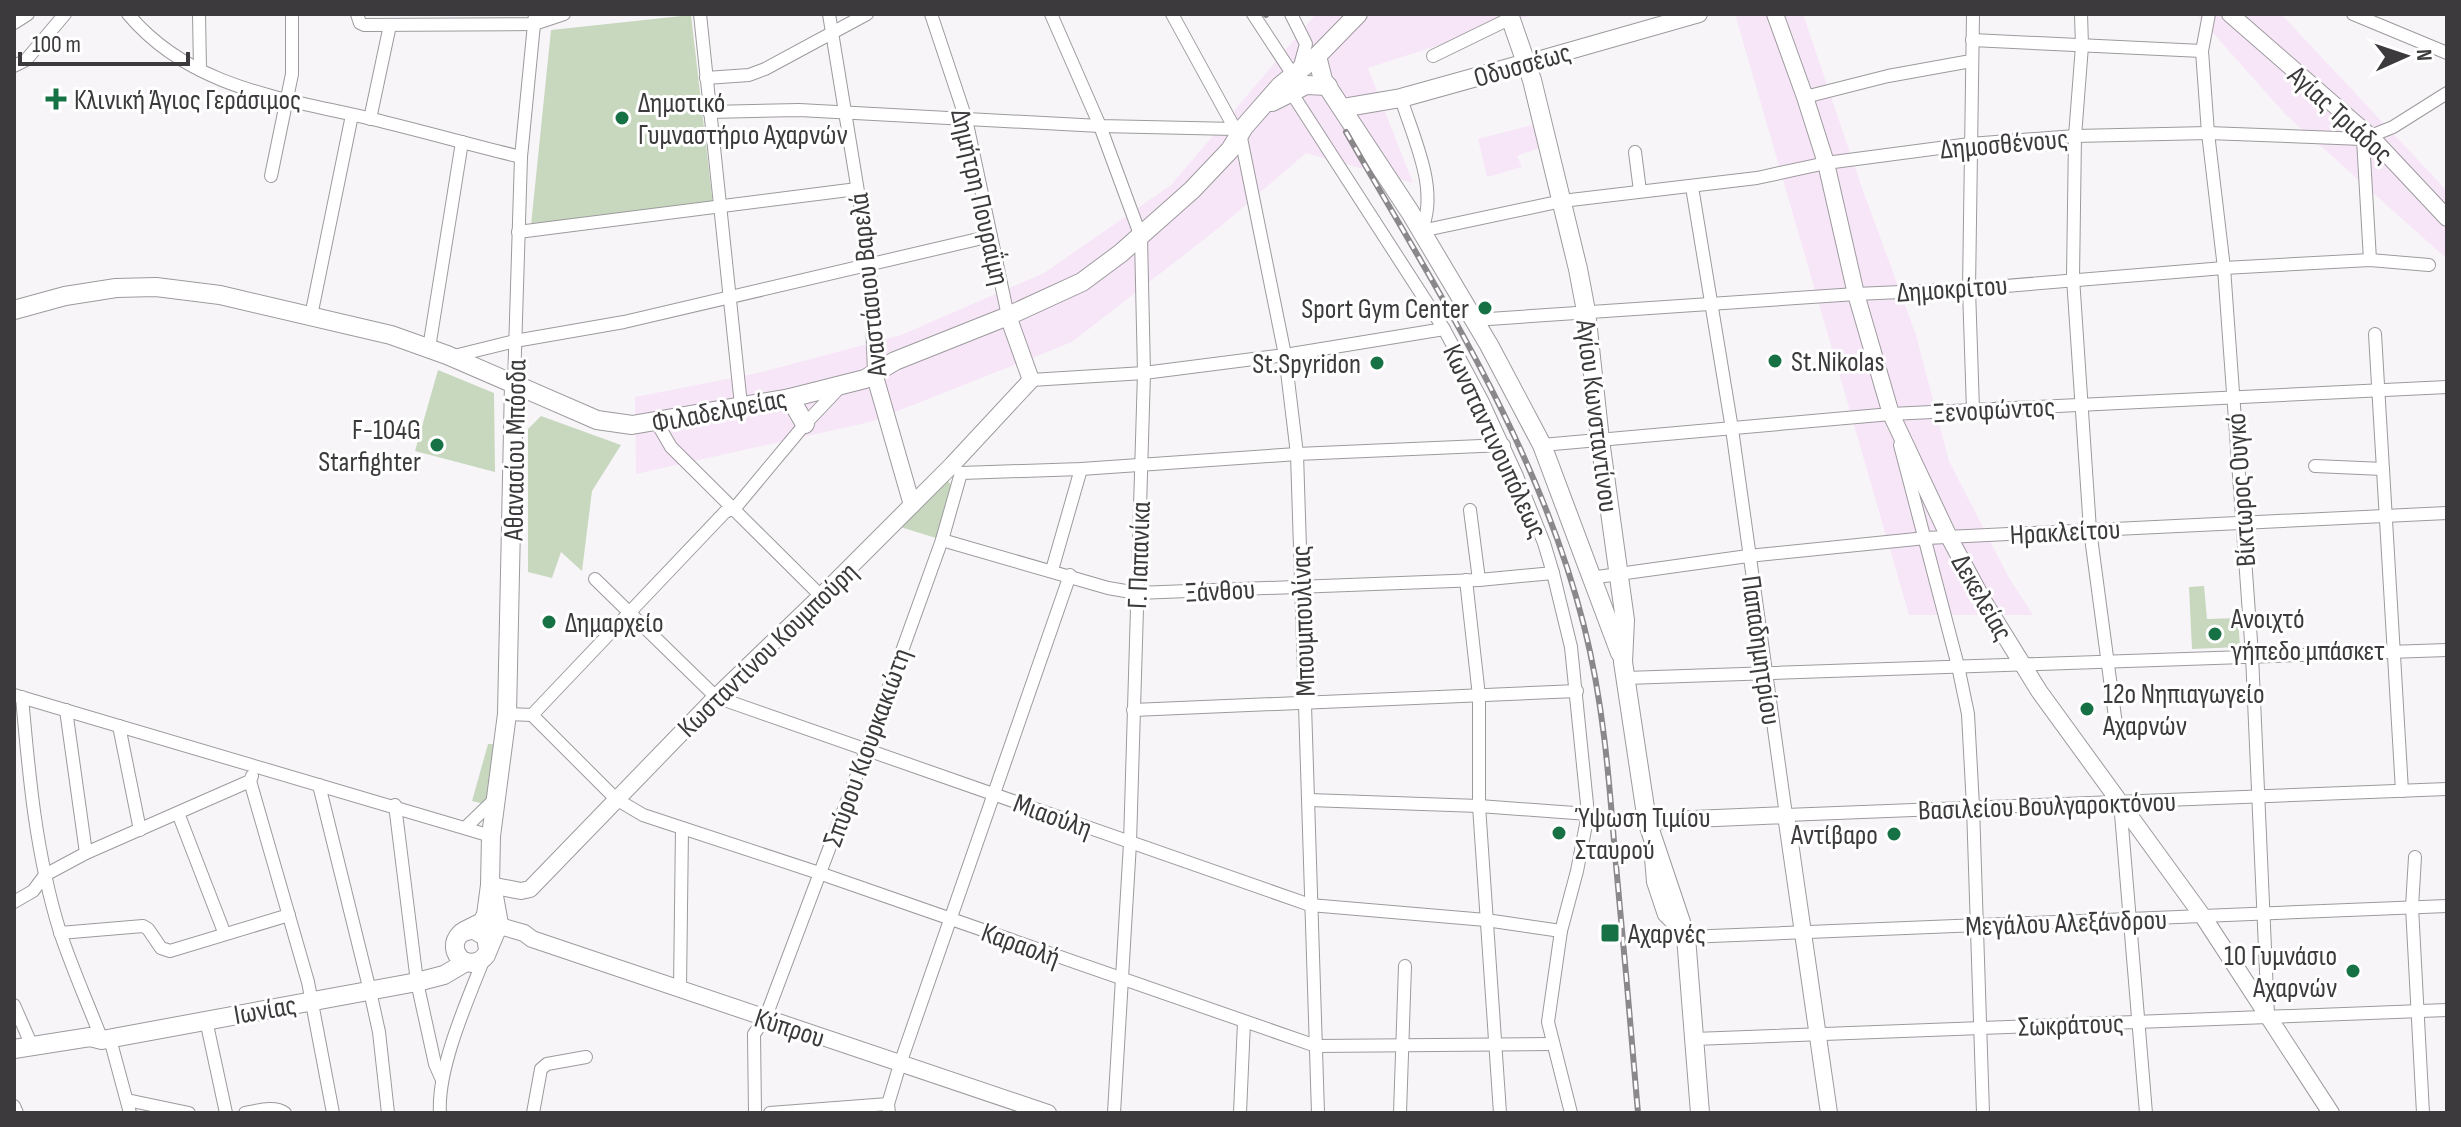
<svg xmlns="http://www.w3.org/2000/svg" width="2461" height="1127" viewBox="0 0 2461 1127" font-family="'Sofia Sans Condensed',sans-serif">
<rect width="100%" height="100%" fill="#f8f5f9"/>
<g fill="#f7e6f8">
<path d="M1316 14H1535L1368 68 1413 183 1306 153 1220 227 1072 342 870 422 636 474 635 397 762 372 901 335 1044 273 1171 185Z"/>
<path d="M1735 14H1803L1861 185 1916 335 1949 461 2008 576 2033 615H1909Z"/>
<path d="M2196 14H2281L2447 191V259L2286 115Z"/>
<path d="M1539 123 1545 146 1517 156 1522 167 1487 177 1478 139Z"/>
</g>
<g fill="#c7d8bf">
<path d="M691 15 713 205 531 225 551 30Z"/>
<path d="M438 370 494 393 495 472 415 451Z"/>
<path d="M541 416 621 445 592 491 582 571 561 552 552 578 528 572V429Z"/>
<path d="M940 481H948L954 489 936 538 897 526Z"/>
<path d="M2204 586 2207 619 2238 618 2240 647 2192 649 2189 587Z"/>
<path d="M488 744H493L489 797 484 804 472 801Z"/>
</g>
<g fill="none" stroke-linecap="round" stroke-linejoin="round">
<defs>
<g id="minor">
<path d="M128 14C191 89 283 98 372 119 422 131 471 145 521 157"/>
<path d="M199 14 200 70"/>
<path d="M357 14 360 23 364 25 534 24 564 14"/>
<path d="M700 14 741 405"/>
<path d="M829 14 870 265 874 373"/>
<path d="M931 14 966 119 1008 316"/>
<path d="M1051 14 1100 126 1141 237 1144 373 1130 843 1114 1113"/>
<path d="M1172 14 1235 129 1240 133 1285 355 1297 454 1318 1113"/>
<path d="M1253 14 1293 75"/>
<path d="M1291 14 1306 44 1299 69"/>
<path d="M1973 14 1969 289 1973 410"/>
<path d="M2081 14 2082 46 2075 136 2073 278 2090 530 2117 732"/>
<path d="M2209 14 2202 51 2208 133 2224 268 2252 655 2268 1016"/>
<path d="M2353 14 2447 53"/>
<path d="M14 23 28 14"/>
<path d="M1972 40 2202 51"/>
<path d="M1433 56 1511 18"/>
<path d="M14 66 26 60 65 14"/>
<path d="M706 78 749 75 765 69 867 14"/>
<path d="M1291 92 1444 329 1482 400 1517 476 1544 543 1553 573 1571 647 1588 814 1577 871 1561 931 1548 1022 1571 1113"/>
<path d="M1805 97 1888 76 1971 61"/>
<path d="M1401 98C1413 138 1440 190 1421 231"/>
<path d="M709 112 799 110 1100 126 1235 129"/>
<path d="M370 119 390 25"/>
<path d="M2363 139 2370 260"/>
<path d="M1635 152 1640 191"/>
<path d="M271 176 292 74V14"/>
<path d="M1692 187 1732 429 1786 815 2447 789"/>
<path d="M1421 231 1562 201 1757 178 1826 163 1970 144 2075 136 2208 133 2363 139 2393 127 2447 93"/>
<path d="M518 232 857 189"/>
<path d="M311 316 352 115"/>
<path d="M1474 320 1856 294 1969 289 2224 268 2370 260 2429 265"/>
<path d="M2375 334 2402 791"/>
<path d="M429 348 462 142"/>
<path d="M450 357 515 341 624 322 991 236"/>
<path d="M1031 380 1144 373 1285 355 1444 329"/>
<path d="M514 384 521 157 535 14"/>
<path d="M657 423 671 447 821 596"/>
<path d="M1542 445 1891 414 2447 387"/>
<path d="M1900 445 1958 666 1968 714 1973 807 1983 1113"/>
<path d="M2315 466 2383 469"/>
<path d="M961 473 1081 469 1297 454 1504 445"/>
<path d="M1470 510 1479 580"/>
<path d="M942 540 1108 588 1137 593 1479 580 1553 573"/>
<path d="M1052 570 1081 469"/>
<path d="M1590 578 1748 556 1926 538 2447 513"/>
<path d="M595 579 716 697 1310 905 1486 920 1561 931"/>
<path d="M1466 580 1479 696V806L1500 1113"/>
<path d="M1626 678 2447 650"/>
<path d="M14 695 491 836"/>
<path d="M22 697C29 777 36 855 60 932 72 968 88 1004 102 1040"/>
<path d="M66 710 86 853"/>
<path d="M1133 710 1577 691"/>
<path d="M507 714 532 715 725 512 735 508 805 424 841 386"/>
<path d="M532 715 616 799 643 815 819 873 1316 1046 1552 1044"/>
<path d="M119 726 140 830"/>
<path d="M250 781 308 982 333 1113"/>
<path d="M319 785 370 991 379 1032 388 1113"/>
<path d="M1309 800 1479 806 1588 814"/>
<path d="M2120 802 2146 1113"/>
<path d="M395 805 417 982 435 1064 442 1080"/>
<path d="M178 813 224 932"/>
<path d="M465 828 495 799"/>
<path d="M1650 845 1653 882 1664 915 1686 937 2447 906"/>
<path d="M2415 857 2412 907 2423 1113"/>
<path d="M14 902 33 891 45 875 86 853 250 781 252 776"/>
<path d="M60 933 143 926 148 929 161 948 170 951 289 915"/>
<path d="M680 989 682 828"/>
<path d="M14 1005 32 1046"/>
<path d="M206 1020 226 1113"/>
<path d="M110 1039 130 1113"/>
<path d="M1694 1039 2447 1010"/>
<path d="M127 1100 189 1113"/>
<path d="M14 1106 17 1113"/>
<path d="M245 1113C257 1111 274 1105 285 1113"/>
<path d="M440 1113C437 1068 468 999 485 956"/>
<path d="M533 1113 541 1069 547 1064 586 1057"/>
<path d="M755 1113 754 1034 765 1019 867 748 942 540 961 473"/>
<path d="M770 1113 888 1104"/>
<path d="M889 1113 888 1104 901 1061 1070 575"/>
<path d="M1240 1113 1244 1022"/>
<path d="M1400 1113 1405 966"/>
</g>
<g id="tertiary">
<path d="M1775 14 1805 97 1826 163 1856 294 1891 414 1949 537 1984 602 2039 691 2204 918 2331 1113"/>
<path d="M2230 14 2371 137 2447 218"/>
<path d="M1527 63 1699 14"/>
<path d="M874 373 912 505"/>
<path d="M1647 821 1786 815 1829 1113"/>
<path d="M490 885 521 891 530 889 716 697 821 596 952 465 1031 380 1008 316"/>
<path d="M486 922 524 933 532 939 1048 1113"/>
</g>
<g id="secondary">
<path d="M1509 14 1532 80 1578 269 1586 311 1600 440 1625 620 1623 662 1647 821 1686 937 1700 1113"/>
<path d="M1317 56 1323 80 1410 212 1489 345 1542 445 1620 653"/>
<path d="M1272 102 1306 85 1328 86"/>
<path d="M1342 108 1401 98 1527 63"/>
<path d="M14 310 65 296 116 288 156 287 220 295 391 335 447 355 597 420 632 425 790 398 865 379 895 361 1008 316 1082 282 1121 253 1192 190 1230 150 1244 127 1280 86 1317 56 1358 14"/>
<path d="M790 398 805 424"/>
<path d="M464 931 482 922 486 915 490 885 491 836 507 714 514 384"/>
<path d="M488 949 486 937 473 929 461 933C452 942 453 953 463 961 472 965 480 963 486 955L499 924 494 896"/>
<path d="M14 1049 90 1037 102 1040 417 982 444 975 466 962"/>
</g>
</defs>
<use href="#minor" stroke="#9d9a9e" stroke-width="14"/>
<use href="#tertiary" stroke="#9d9a9e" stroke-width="18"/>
<use href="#secondary" stroke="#9d9a9e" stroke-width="20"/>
<use href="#minor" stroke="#fff" stroke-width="12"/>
<use href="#tertiary" stroke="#fff" stroke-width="16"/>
<use href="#secondary" stroke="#fff" stroke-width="18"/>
<defs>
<g id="rail">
<path d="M1265 14 1266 15"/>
<path d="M1346 132C1437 291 1539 447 1584 626 1603 701 1609 777 1615 854 1623 940 1631 1027 1638 1113"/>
</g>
</defs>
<use href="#rail" stroke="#8b888b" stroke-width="6"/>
<use href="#rail" stroke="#fff" stroke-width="3" stroke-dasharray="9" stroke-linecap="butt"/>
</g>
<g fill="#167145" stroke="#fff" stroke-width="3">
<path d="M52 87h8v8h8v8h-8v8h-8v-8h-8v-8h8z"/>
<circle cx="622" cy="118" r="8"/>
<circle cx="1485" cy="308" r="8"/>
<circle cx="1775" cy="361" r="8"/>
<circle cx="1377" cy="363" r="8"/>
<circle cx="437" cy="445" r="8"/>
<circle cx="549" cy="622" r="8"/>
<circle cx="2215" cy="634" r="8"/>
<circle cx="2087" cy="709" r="8"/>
<circle cx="1559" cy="833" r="8"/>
<circle cx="1894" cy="834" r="8"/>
<rect x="1600" y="923" width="20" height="20" rx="4"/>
<circle cx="2353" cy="971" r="8"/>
</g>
<g text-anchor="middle" stroke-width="6" stroke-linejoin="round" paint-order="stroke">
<g font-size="28" fill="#3c3a3c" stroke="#fff">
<text transform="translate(1522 64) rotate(-16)" y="10">Οδυσσέως</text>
<text transform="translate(2341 114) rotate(42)" y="10">Αγίας Τριάδος</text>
<text transform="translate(2004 143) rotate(-5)" y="10">Δημοσθένους</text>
<text transform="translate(981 197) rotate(77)" y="10">Δημήτρη Πουραΐμη</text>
<text transform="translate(867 285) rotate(-96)" y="10">Αναστάσιου Βαρελά</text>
<text transform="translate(1952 288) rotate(-4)" y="10">Δημοκρίτου</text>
<text transform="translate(1994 409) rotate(-3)" y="10">Ξενοφώντος</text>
<text transform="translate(719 410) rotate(-11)" y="10">Φιλαδελφείας</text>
<text transform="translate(1598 416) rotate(83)" y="10">Αγίου Κωνσταντίνου</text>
<text transform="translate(1496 441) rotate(65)" y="10">Κωνσταντινουπόλεως</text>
<text transform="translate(514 450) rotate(-89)" y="10">Αθανασίου Μπόσδα</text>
<text transform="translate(2240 490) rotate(-94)" y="10">Βίκτωρος Ουγκό</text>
<text transform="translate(2065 531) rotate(-3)" y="10">Ηρακλείτου</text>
<text transform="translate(1138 555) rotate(-88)" y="10">Γ. Παπανίκα</text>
<text transform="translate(1220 590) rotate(-3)" y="10">Ξάνθου</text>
<text transform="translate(1983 597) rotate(60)" y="10">Δεκελείας</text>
<text transform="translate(1302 621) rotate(-92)" y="10">Μπουμπουλίνας</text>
<text transform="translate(767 649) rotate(-44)" y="10">Κωσταντίνου Κουμπούρη</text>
<text transform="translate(1762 650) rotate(82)" y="10">Παπαδημητρίου</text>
<text transform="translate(866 747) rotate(-70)" y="10">Σπύρου Κιουρκακιώτη</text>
<text transform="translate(2047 805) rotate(-2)" y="10">Βασιλείου Βουλγαροκτόνου</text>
<text transform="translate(1053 815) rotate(20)" y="10">Μιαούλη</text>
<text transform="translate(2066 922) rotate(-2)" y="10">Μεγάλου Αλεξάνδρου</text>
<text transform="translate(1021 944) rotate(20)" y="10">Καραολή</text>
<text transform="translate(265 1009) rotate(-10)" y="10">Ιωνίας</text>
<text transform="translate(2071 1024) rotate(-2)" y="10">Σωκράτους</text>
<text transform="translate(790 1027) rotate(18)" y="10">Κύπρου</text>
</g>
<g font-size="28" fill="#3c3a3c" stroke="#fff" text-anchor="start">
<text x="74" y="109">Κλινική Άγιος Γεράσιμος</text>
<text x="638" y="112">Δημοτικό<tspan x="638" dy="32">Γυμναστήριο Αχαρνών</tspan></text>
<text x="1469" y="318" text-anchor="end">Sport Gym Center</text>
<text x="1791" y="371">St.Nikolas</text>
<text x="1361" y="373" text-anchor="end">St.Spyridon</text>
<text x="421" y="439" text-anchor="end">F-104G<tspan x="421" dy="32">Starfighter</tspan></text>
<text x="2231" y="628">Ανοιχτό<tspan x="2231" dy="32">γήπεδο μπάσκετ</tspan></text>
<text x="565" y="632">Δημαρχείο</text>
<text x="2103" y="703">12ο Νηπιαγωγείο<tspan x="2103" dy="32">Αχαρνών</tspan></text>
<text x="1575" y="827">Ύψωση Τιμίου<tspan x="1575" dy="32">Σταυρού</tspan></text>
<text x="1878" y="844" text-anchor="end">Αντίβαρο</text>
<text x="1628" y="943">Αχαρνές</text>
<text x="2337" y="965" text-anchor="end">10 Γυμνάσιο<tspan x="2337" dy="32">Αχαρνών</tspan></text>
</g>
</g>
<rect width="2461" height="1127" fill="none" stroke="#3c3a3c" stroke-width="32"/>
<g transform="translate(2405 56) rotate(87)" stroke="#ffffff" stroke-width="6" paint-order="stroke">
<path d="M0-6L14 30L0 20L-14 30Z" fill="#3c3a3c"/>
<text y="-12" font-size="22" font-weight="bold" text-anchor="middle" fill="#3c3a3c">N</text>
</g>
<path d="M20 52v12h168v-12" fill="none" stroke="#3c3a3c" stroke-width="4"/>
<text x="32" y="52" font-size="24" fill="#3c3a3c" stroke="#ffffff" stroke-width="6" paint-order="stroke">100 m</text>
</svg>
